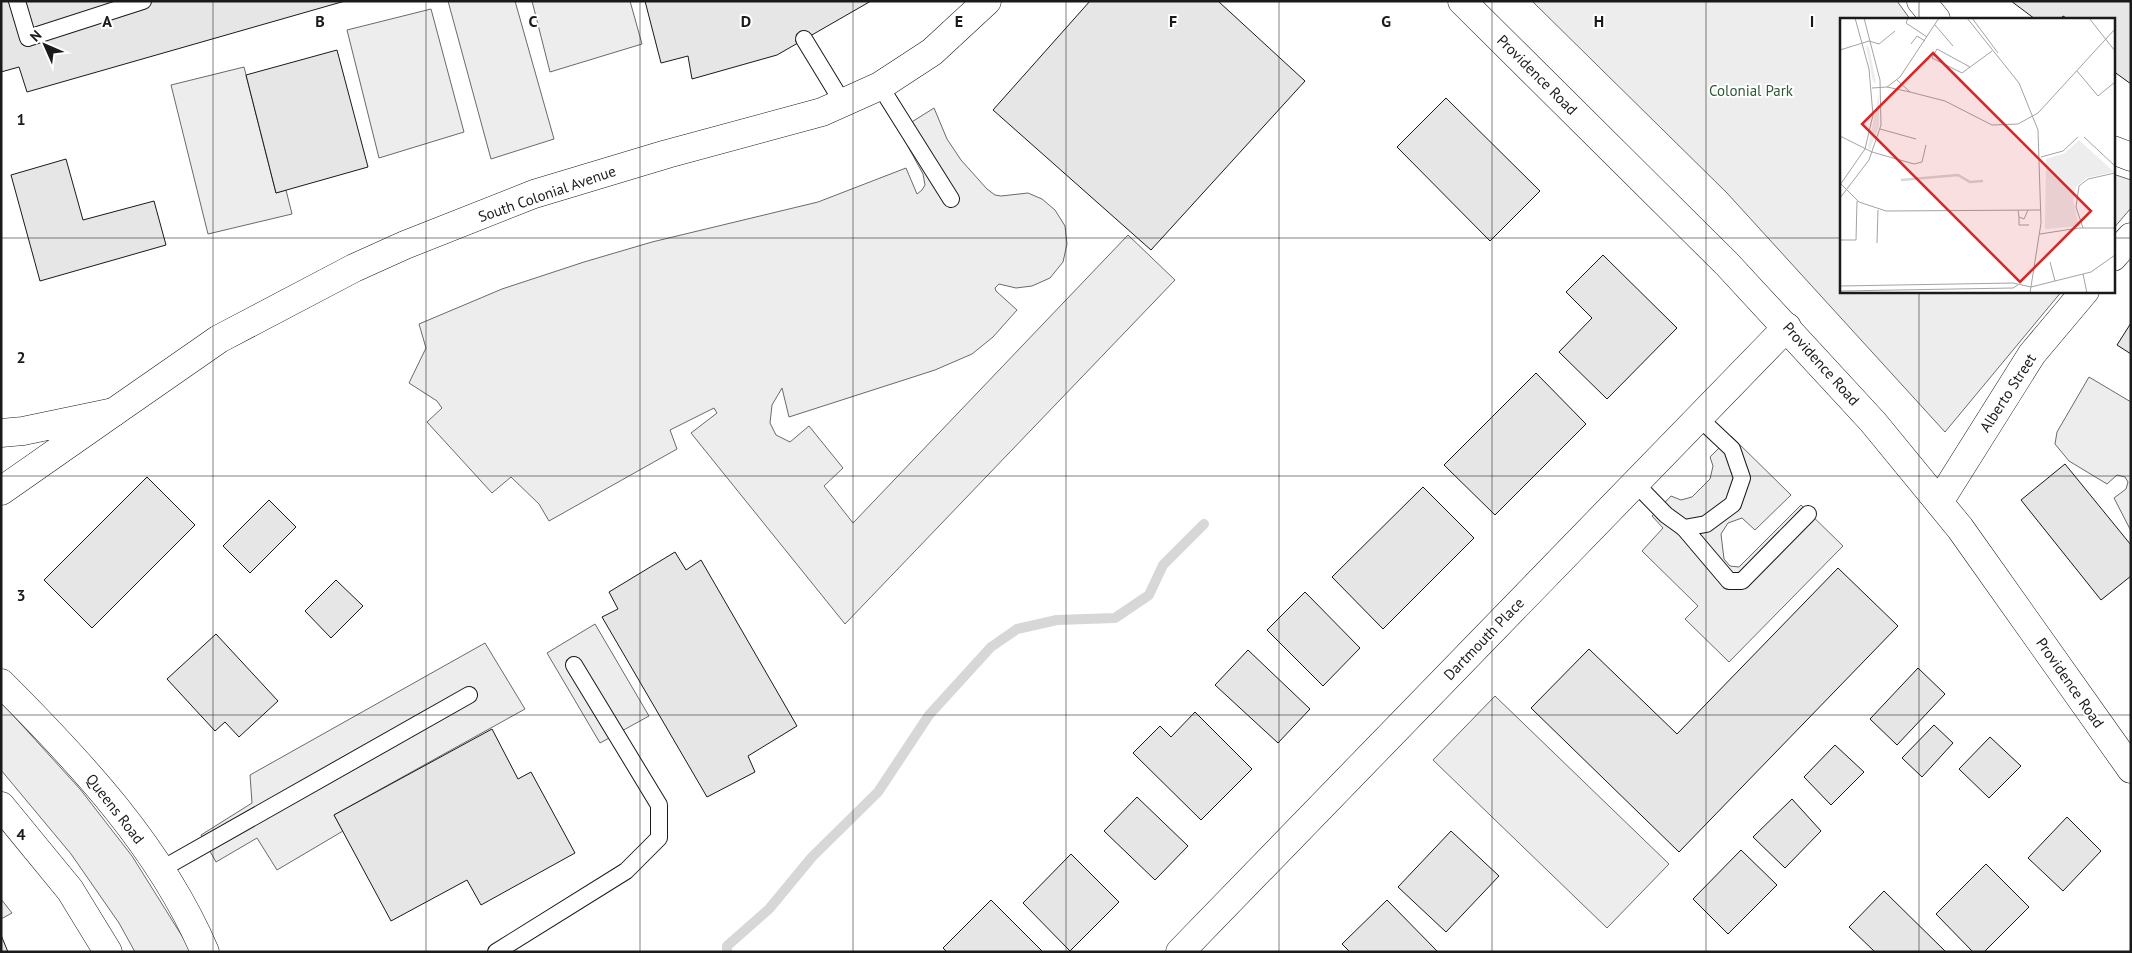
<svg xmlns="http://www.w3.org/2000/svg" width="2132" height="953" viewBox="0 0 2132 953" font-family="'PT Sans',sans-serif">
<rect width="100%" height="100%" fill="#fff"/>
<g fill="#ededed" stroke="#6a6a6a">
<path d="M448 1H515L554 139 491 159Z"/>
<path d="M532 1H630L642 44 550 72Z"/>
<path d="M1532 1H1897L1910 19H1841V291H2062L1945 432 1727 193Z"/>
<path d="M431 9 464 132 379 158 347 30Z"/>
<path d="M244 67 276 193 286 190 292 214 208 234 171 85Z"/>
<path d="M934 108 947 139 961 160 987 189 995 195 1001 196 1028 193 1042 199 1055 210 1065 226 1067 244 1063 262 1050 278 1032 286 1016 288 999 284 995 288 996 291 1017 310 993 337 972 354 935 370 789 417 782 388 772 405 770 423 776 435 790 442 809 426 843 468 824 486 853 523 1128 235 1175 280 845 624 691 433 717 413 714 408 670 430 677 449 549 521 539 504 511 477 492 493 427 422 442 408 437 401 409 383 426 348 419 324 502 289 584 262 652 242 818 202 906 168 917 194 922 190 925 185 923 174 899 130Z"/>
<path d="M2113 174 2131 180V208L2113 229Z"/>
<path d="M2089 377 2131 402V531L2114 498 2126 489 2128 482 2125 477 2117 475 2107 484 2069 461 2055 444 2057 432Z"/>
<path d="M1731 436 1791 495 1755 530 1742 518 1728 523 1721 534 1724 559 1730 566 1739 567 1801 505 1843 546 1729 662 1685 619 1698 606 1642 551 1663 528 1652 516 1671 496 1681 500 1692 497 1710 479 1713 466 1710 457Z"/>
<path d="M595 624 649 716 600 743 547 653Z"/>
<path d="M485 643 525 709 334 815 343 831 277 870 257 838 216 862 201 835 252 803 250 775Z"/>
<path d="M1495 696 1669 864 1607 928 1433 760Z"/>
<path d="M1 702 80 789 132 856 192 952H135L119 923 71 854 1 770Z"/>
<path d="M1 899 12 913 1 919Z"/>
</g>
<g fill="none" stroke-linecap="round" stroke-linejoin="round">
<path stroke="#d7d7d7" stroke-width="10" d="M727 952V946L769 909 812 857 878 792 929 715 991 647 1017 629 1057 620 1115 618 1149 595 1163 565 1204 524"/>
</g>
<g fill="#e6e6e6" stroke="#1a1a1a">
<path d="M1 1H345L27 92 19 67 1 72Z"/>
<path d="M645 1H871L777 55 692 79 688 56 661 63Z"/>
<path d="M1090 1H1218L1305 81 1151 250 993 110Z"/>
<path d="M2011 1H2131V84L2113 71V19H2068L2063 16 2061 19H2035Z"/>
<path d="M337 50 368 167 276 193 246 75Z"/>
<path d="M1446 98 1540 191 1490 241 1397 147Z"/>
<path d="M66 159 83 220 154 201 166 245 40 281 11 175Z"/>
<path d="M1603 255 1677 328 1607 399 1559 352 1592 318 1566 292Z"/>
<path d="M2131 323V354L2117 345Z"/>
<path d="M1536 373 1586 424 1495 515 1444 465Z"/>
<path d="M2065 464 2131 545V576L2101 600 2021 500Z"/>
<path d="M147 477 195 525 92 628 44 580Z"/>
<path d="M1423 487 1474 538 1383 629 1332 577Z"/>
<path d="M269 500 296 527 250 573 223 546Z"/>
<path d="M675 552 686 570 701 560 797 726 748 756 755 772 707 797 602 617 618 609 609 592Z"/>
<path d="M1838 568 1898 626 1679 852 1531 708 1589 649 1677 734Z"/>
<path d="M336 580 363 606 331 638 305 611Z"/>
<path d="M1305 592 1360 648 1323 686 1267 630Z"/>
<path d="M216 634 278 701 239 737 225 722 215 731 167 679Z"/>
<path d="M1248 650 1310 709 1278 743 1215 685Z"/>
<path d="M1918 668 1945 694 1897 745 1870 719Z"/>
<path d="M1195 712 1252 769 1201 820 1133 753 1160 726 1171 737Z"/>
<path d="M1934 725 1953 743 1922 777 1902 758Z"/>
<path d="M492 729 518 779 531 772 575 853 481 905 467 880 391 921 334 815Z"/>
<path d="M1990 737 2021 766 1989 798 1959 769Z"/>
<path d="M1835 745 1864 772 1831 805 1804 777Z"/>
<path d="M1137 797 1188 846 1155 880 1104 831Z"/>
<path d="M1792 799 1821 831 1785 868 1753 837Z"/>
<path d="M2067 817 2101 851 2063 891 2028 858Z"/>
<path d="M1451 831 1499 876 1446 932 1398 887Z"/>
<path d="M1741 850 1777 885 1728 934 1693 899Z"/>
<path d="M1071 854 1119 902 1070 951 1023 903Z"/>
<path d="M1986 864 2029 907 1984 952H1973L1936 914Z"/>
<path d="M1884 891 1946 952H1875L1849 927Z"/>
<path d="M991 900 1043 952H947L943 948Z"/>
<path d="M1387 900 1438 952H1350L1342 944Z"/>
<path d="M1 935 8 952H1Z"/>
</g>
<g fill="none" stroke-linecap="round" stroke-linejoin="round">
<defs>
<g id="lane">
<path d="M17 1 28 38 143 1"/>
<path d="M804 39 843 103"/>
<path d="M880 86 951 199"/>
<path d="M1635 483 1666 515 1684 528 1706 524 1733 504 1742 478 1732 449 1698 417"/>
<path d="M1684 528 1729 581H1742L1808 514"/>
<path d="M160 870 469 695"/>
<path d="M496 952 626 871 659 838V805L574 665"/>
</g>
<g id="street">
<path d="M1921 1 1936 19"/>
<path d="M2113 150 2131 157"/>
<path d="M2113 257 2131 237"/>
<path d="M114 412 219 339 354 268 405 245 534 194 667 154 822 112 880 86 932 52 987 1"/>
<path d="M1 433 23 431 114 412 1 491"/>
<path d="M1939 502 2032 354 2085 291"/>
<path d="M1180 952 1787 327"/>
</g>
<g id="secondary">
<path d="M1 683C81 763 160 847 205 952"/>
<path d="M1 806 70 890 108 952"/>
</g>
<path id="primary" d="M1462 1 1727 264 1873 422 1960 528 2131 769"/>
</defs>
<use href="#lane" stroke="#1a1a1a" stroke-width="18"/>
<use href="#street" stroke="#1a1a1a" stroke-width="29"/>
<use href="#secondary" stroke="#1a1a1a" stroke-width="29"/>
<use href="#primary" stroke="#1a1a1a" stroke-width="29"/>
<use href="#lane" stroke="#fff" stroke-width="16"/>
<use href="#street" stroke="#fff" stroke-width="28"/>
<use href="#secondary" stroke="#fff" stroke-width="28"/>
<use href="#primary" stroke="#fff" stroke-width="28"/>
</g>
<path fill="none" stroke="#1a1a1a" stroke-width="1" stroke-opacity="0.55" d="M213 1V952M426 1V952M640 1V952M853 1V952M1066 1V952M1279 1V952M1492 1V952M1706 1V952M1919 1V19M1 238H1841M2113 238H2131M1919 291V952M1 476H2131M1 715H2131"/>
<g text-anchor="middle" stroke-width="4" stroke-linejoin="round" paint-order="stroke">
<g font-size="15" fill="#1a1a1a" stroke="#fff">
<text transform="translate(1537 75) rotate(45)" y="5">Providence Road</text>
<text transform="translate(547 194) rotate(-19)" y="5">South Colonial Avenue</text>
<text transform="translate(1821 364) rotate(48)" y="5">Providence Road</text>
<text transform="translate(2008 393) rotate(-57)" y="5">Alberto Street</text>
<text transform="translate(1484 639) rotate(-46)" y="5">Dartmouth Place</text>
<text transform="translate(2070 683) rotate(55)" y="5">Providence Road</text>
<text transform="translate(115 809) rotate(52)" y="5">Queens Road</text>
</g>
<g font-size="15" fill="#2b5a34" stroke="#fff">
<text x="1751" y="96">Colonial Park</text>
</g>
</g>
<g transform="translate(1840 18)">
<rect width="275" height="275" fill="#fff"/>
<path d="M26 28 29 29 36 65 33 64ZM39 75V108L30 131 28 129ZM239 122 274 154 246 160 236 169 233 182 239 208 205 211 206 141 225 135Z" fill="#ededed"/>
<path fill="none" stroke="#d7d7d7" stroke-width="2.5" d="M61 162 118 157 130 164 143 163"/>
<path fill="none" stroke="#a3a3a3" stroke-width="1" d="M68 0 66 5 87 19M127 0 179 65 198 112 201 205 190 275M132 0 158 35M249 0 275 33M95 7 113 28M71 26 77 18 85 23M0 32 29 23 39 26 55 13M130 49 97 31 92 40 122 55 152 33M237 53 258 78 275 64M47 69 70 74 57 62M32 70 47 69 60 59 99 0M70 74 105 83 152 107 178 106 198 95 275 11M40 111 76 121M0 118 32 134 74 146 82 144 86 127M244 119 275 148M201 139 223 133 238 119M0 165 19 184 46 193 201 192M0 167 25 131 33 97 29 51 15 0M0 180 29 142 41 107 40 62 24 0M178 192 179 199 184 201 188 192M179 199V207H189M243 210 236 189 239 168 248 161 275 155M200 216 239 210H275M0 222H16L17 183M37 225 38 192M210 244 215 263M243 256 247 275M0 268 173 265 191 269 251 254 275 237M0 273 173 270 178 267"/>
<path fill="#d62828" fill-opacity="0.15" stroke="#d62828" stroke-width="2.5" d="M93 35 251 193 180 264 22 106Z"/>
<rect width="275" height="275" fill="none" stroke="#1a1a1a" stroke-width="2.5"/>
</g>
<g font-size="16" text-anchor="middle" font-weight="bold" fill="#1a1a1a" stroke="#fff" stroke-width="4" stroke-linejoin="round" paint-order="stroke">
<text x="107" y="27">A</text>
<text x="320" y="27">B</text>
<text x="533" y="27">C</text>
<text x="746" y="27">D</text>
<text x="959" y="27">E</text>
<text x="1173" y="27">F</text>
<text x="1386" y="27">G</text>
<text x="1599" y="27">H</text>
<text x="1812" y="27">I</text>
<text x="21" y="125">1</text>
<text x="21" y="363">2</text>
<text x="21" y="601">3</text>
<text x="21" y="840">4</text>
</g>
<rect width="2132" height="953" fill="none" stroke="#1a1a1a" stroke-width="5"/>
<g transform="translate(45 45) rotate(315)" stroke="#ffffff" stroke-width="4" paint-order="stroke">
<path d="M0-4L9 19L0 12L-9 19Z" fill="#1a1a1a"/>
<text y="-8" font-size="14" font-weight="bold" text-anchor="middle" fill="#1a1a1a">N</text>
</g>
</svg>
